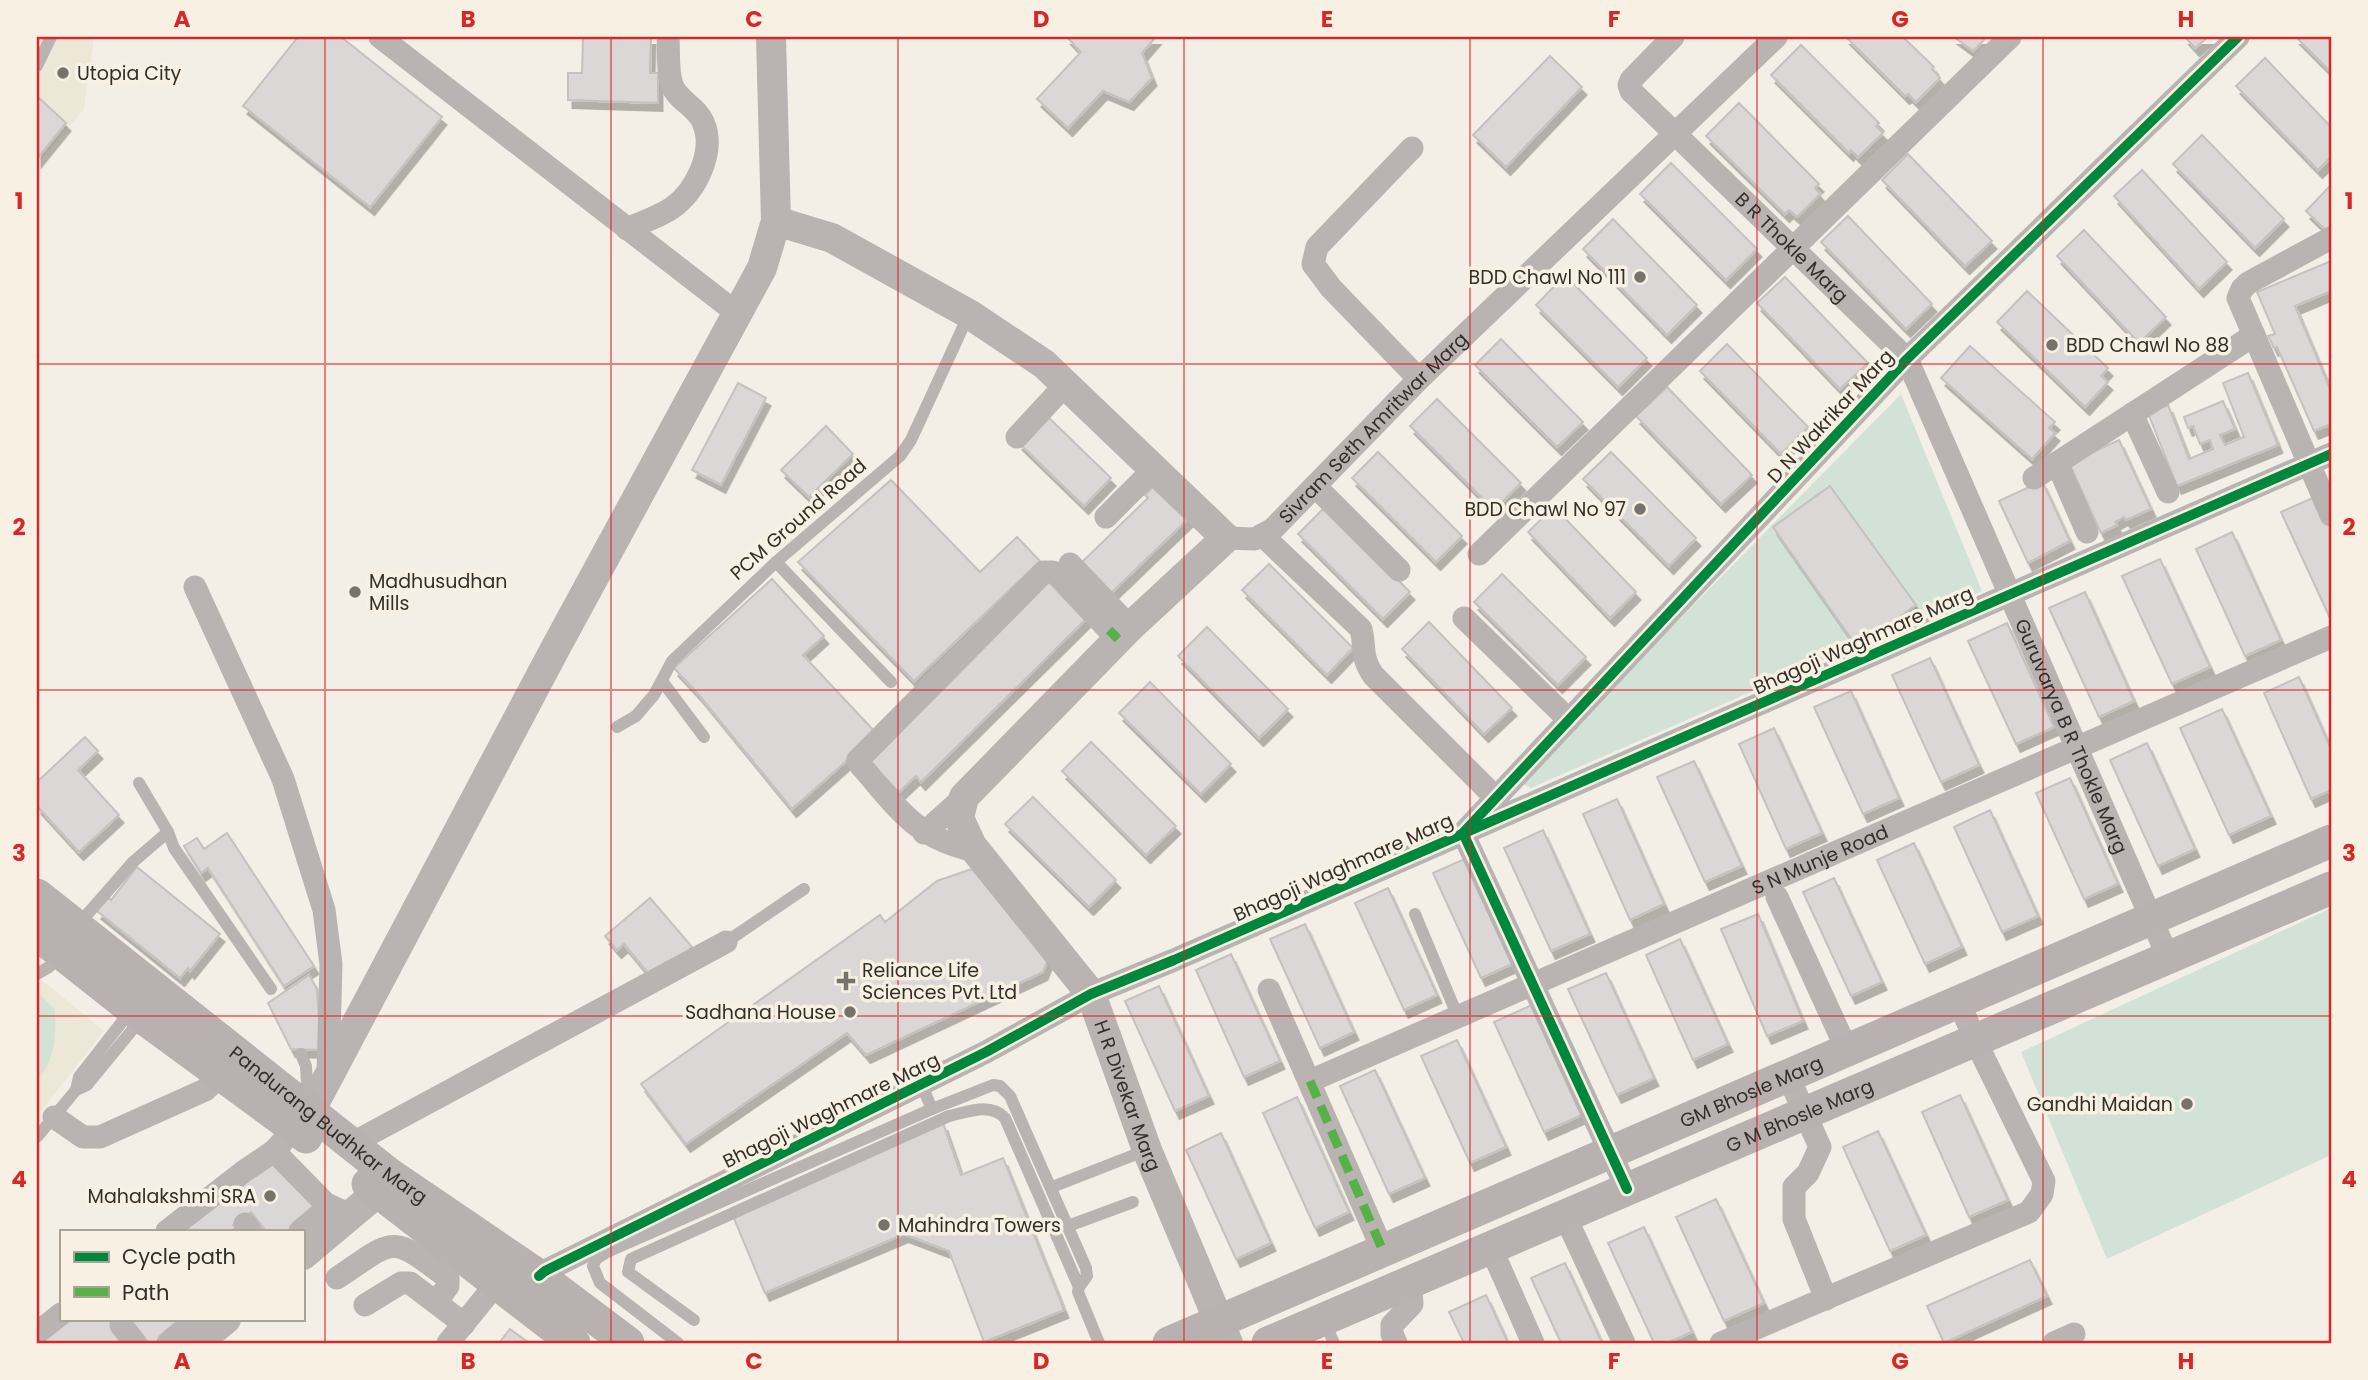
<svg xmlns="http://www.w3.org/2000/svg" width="2368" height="1380" viewBox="0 0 2368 1380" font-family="Poppins,sans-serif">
<defs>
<filter id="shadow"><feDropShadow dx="4.5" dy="8" stdDeviation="0" flood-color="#0004"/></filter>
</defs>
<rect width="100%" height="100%" fill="#f3efe7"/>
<g fill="#ede7d7">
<path d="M37 37H94L84 109 37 164Z"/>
<path d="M37 976 104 1031 37 1116Z"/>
</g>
<g fill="#d3e2d6">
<path d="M1901 394 1982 591 1531 788 1523 784 1526 775Z"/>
<path d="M2331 908V1155L2107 1259 2021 1052Z"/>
<path d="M37 991 55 1010C56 1037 55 1060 37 1081Z"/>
</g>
<g fill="#dad7d6" stroke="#c4c1bf" stroke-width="2" filter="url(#shadow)">
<path d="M298 37H341L442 117 370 207 243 106Z"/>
<path d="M583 37H651L650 73H658V103L568 100V73H582Z"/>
<path d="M1067 37H1156L1142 53 1152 78 1129 102 1103 91 1068 128 1037 99 1081 52Z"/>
<path d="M1846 37H1903L1934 67 1932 69 1940 78 1916 102 1908 94 1905 96Z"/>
<path d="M1954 37H1987L1973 51Z"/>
<path d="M2185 37H2208L2195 48Z"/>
<path d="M2296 37H2331V72Z"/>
<path d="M1801 45 1879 123 1876 126 1883 133 1858 157 1851 150 1849 153 1771 75Z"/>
<path d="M1550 56 1582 87 1506 167 1473 135Z"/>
<path d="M2265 58 2331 127V157L2318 170 2236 86Z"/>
<path d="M37 96 66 123 37 159Z"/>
<path d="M1739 103 1819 184 1815 188 1820 194 1797 217 1789 210 1785 214 1706 136Z"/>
<path d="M2202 135 2284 219 2255 248 2173 164Z"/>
<path d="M1908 154 1992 241 1965 266 1882 180Z"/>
<path d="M1671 163 1757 249 1726 280 1640 194Z"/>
<path d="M2142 170 2227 262 2199 289 2114 196Z"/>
<path d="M2331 185V232L2330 234 2306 211Z"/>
<path d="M1848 216 1932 304 1906 329 1821 242Z"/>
<path d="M1613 219 1697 305 1667 335 1583 249Z"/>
<path d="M2084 230 2166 317 2139 343 2057 256Z"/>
<path d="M2331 261V291L2295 306 2331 391V424L2314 431 2277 347 2274 348 2268 336 2275 334 2257 292Z"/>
<path d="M1565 275 1647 358 1618 387 1536 305Z"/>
<path d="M1785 277 1868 363 1840 389 1757 303Z"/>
<path d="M2027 291 2108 368 2101 376 2108 382 2085 407 1997 322Z"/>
<path d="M1501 339 1583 422 1557 447 1475 365Z"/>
<path d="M1727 344 1808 427 1781 454 1700 371Z"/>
<path d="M1970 346 2055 422 2049 428 2055 433 2032 459 1941 378Z"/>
<path d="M2248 373 2278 445 2177 486 2148 413 2168 405 2189 459 2213 449 2210 440 2200 444 2193 426 2188 428 2184 417 2223 401 2235 429 2220 435 2225 445 2244 437 2223 383Z"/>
<path d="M738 383 766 398 721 485 692 470Z"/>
<path d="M1667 387 1752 475 1721 504 1636 416Z"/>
<path d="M1437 399 1521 483 1494 510 1410 426Z"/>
<path d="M1045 414 1111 478 1084 506 1018 442Z"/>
<path d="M826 426 853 454 809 497 781 470Z"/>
<path d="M2119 440 2151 509 2126 520 2124 517 2115 522 2117 525 2101 533 2069 463Z"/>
<path d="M1378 452 1462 536 1436 562 1352 478Z"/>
<path d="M1611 452 1696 538 1669 566 1583 479Z"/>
<path d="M891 480 980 572 1017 537 1040 561 914 681 798 562Z"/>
<path d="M2042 481 2070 541 2028 563 1999 501Z"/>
<path d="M1156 484 1189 518 1109 595 1082 562 1148 498 1145 495Z"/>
<path d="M1830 486 1916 605 1857 647 1773 527Z"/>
<path d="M2317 496 2331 526 2330 618 2281 512Z"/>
<path d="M1325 507 1410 592 1383 619 1298 534Z"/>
<path d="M1554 507 1636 592 1610 618 1528 532Z"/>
<path d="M2232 532 2281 640 2245 656 2196 549Z"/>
<path d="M2160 559 2210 667 2172 684 2122 576Z"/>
<path d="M1269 564 1353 648 1327 675 1242 590Z"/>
<path d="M1502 574 1586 657 1558 685 1474 602Z"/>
<path d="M1051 578 1089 616 921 782 916 776 899 792 867 760Z"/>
<path d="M772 579 824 636 803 655 877 734 792 809 699 695 674 668Z"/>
<path d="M2085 592 2134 701 2099 717 2049 608Z"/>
<path d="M1429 622 1512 708 1484 734 1402 649Z"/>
<path d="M2007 623 2054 727 2016 744 1968 641Z"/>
<path d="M1207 627 1288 709 1259 738 1178 656Z"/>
<path d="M1930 658 1979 765 1941 782 1892 675Z"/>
<path d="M2299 677 2331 749V790L2311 799 2264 693Z"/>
<path d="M1150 682 1231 764 1201 794 1119 713Z"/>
<path d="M1851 691 1899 798 1863 814 1814 707Z"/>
<path d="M2222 709 2271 816 2229 835 2180 728Z"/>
<path d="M1774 728 1822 833 1786 849 1739 744Z"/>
<path d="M85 737 98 751 78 770 119 815 79 852 37 806V782Z"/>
<path d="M1091 742 1176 826 1146 855 1062 771Z"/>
<path d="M2147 743 2195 849 2158 866 2110 760Z"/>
<path d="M1694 761 1742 866 1705 882 1657 777Z"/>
<path d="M2070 778 2118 884 2084 899 2036 793Z"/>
<path d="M1033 797 1116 880 1089 907 1005 824Z"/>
<path d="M1617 799 1664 904 1630 920 1583 814Z"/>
<path d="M1990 810 2038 916 2002 932 1954 827Z"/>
<path d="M1543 830 1590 934 1551 951 1504 848Z"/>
<path d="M227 833 314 966 284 986 208 868 201 873 184 846 197 838 204 849Z"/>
<path d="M1914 843 1962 947 1925 964 1877 860Z"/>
<path d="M1469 857 1517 962 1481 978 1433 873Z"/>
<path d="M137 867 220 934 190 971 188 968 180 978 97 911 108 897 111 900Z"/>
<path d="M972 869 1048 959 1043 972 866 1055 847 1033 686 1144 641 1084 880 915 885 922 937 881Z"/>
<path d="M1834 878 1882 982 1851 996 1803 892Z"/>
<path d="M1388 888 1437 995 1404 1010 1355 903Z"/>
<path d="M650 898 692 947 653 979 624 944 617 950 605 936Z"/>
<path d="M1758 914 1803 1021 1767 1036 1721 929Z"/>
<path d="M1305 924 1354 1032 1320 1048 1270 939Z"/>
<path d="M1680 939 1728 1044 1693 1060 1646 955Z"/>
<path d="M1231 954 1280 1061 1244 1077 1196 970Z"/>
<path d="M1606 973 1654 1078 1617 1095 1568 989Z"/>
<path d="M309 975 317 989 321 1050 291 1049 268 1003Z"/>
<path d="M1159 986 1209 1096 1175 1111 1125 1001Z"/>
<path d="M1534 1004 1584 1114 1544 1132 1494 1022Z"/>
<path d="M1457 1040 1506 1147 1470 1163 1421 1056Z"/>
<path d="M1375 1070 1425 1178 1389 1194 1340 1086Z"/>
<path d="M1960 1095 2008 1200 1969 1217 1922 1112Z"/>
<path d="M1297 1097 1349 1212 1315 1228 1263 1113Z"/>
<path d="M943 1123 961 1175 1003 1158 1064 1310 984 1342 949 1251 904 1234 765 1293 733 1216Z"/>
<path d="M1878 1131 1926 1235 1890 1251 1843 1147Z"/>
<path d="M1221 1133 1271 1243 1236 1259 1186 1150Z"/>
<path d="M275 1159 323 1206 292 1231H266L251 1212 233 1225 238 1231H182Z"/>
<path d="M1716 1199 1764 1303 1724 1321 1676 1217Z"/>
<path d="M1644 1227 1692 1332 1667 1343H1654L1608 1243Z"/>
<path d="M2030 1260 2047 1296 1944 1343 1927 1306Z"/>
<path d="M1565 1263 1602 1343H1561L1531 1278Z"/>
<path d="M1486 1295 1508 1343H1464L1449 1312Z"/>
<path d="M71 1319H120L125 1343H41Z"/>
<path d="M130 1319H186L155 1343H149Z"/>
<path d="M510 1329 529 1343H499Z"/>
</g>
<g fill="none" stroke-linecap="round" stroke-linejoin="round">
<g stroke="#b9b3b1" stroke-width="12">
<path d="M37 66 51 37"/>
<path d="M776 562 891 682"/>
<path d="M662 681 704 737"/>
<path d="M617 727 636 716 647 703 654 695 672 661 776 562 900 456 911 440 969 314"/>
<path d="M139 783 168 832 174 848 271 989"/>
<path d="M1415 914 1458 1017"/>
<path d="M77 926 133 862 168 832"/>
<path d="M726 942 804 889"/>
<path d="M37 974 49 967 61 954"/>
<path d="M132 1009 79 1077 76 1090 87 1085 142 1018"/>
<path d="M301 1054 306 1066 308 1101"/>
<path d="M921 1084 932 1109 993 1085 1000 1086 1010 1096 1086 1268 1087 1276 1079 1287 1078 1292 1099 1343"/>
<path d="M37 1137 76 1090"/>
<path d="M1052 1187 1147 1150"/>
<path d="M1068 1226 1133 1202"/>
<path d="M694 1320 628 1272 631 1259 949 1116C968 1112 990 1102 1005 1118L1079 1287"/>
<path d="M1324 1321 1334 1343"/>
<path d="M678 1343 600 1283 593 1266 596 1259 607 1252 932 1109"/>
</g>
<g stroke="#b9b3b1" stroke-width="23">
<path d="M380 37 738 314"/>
<path id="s1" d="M1673 37 1631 80 1629 85 1631 91 1907 359 2168 957"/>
<path d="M1412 148 1317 247 1313 264 1331 288 1419 379"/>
<path d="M627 229C642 222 659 217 672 208 696 191 716 151 703 122 697 107 677 100 672 85 667 71 669 52 668 37"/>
<path d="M2331 238 2248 283 2242 289 2238 298 2331 515"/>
<path d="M2132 414 2168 492"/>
<path d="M1017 437 1066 384"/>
<path d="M2057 463 2087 532"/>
<path d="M2034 478 2254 335"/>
<path d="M1315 486 1399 570"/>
<path d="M1106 517 1154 469"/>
<path d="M1262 535 1361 629C1366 649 1360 655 1373 675L1496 798"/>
<path id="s2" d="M1226 538 1255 539 1273 529 1419 379 1776 37"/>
<path d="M1479 554 2010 37"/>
<path d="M1070 564 1130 627"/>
<path d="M195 587 283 779 324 910 331 964 328 1073"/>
<path d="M1464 618 1569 720"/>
<path d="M924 833 964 797"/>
<path d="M976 851C916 839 899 809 861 766L858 760 1044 572H1053L1058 576 1109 630"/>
<path d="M1777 897 1847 1050"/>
<path d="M1269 990 1383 1251"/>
<path d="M1788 1076 1820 1147 1808 1173 1794 1187V1219L1826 1299"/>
<path id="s3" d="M1310 1081 2331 637"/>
<path d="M54 1117 83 1137H100L205 1090 221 1075"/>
<path d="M351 1144 726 942"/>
<path d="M274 1151 326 1204 351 1215"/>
<path d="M1627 1189 1463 833 1907 359 2238 37"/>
<path d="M1565 1216 1624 1343"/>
<path d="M245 1224 250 1231"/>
<path d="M167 1231 243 1172 274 1151 295 1128"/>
<path d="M300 1231 330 1206"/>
<path d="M1491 1248 1533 1343"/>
<path d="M539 1276 545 1271 986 1052 1091 994 1174 960 2331 454"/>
<path d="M337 1278C397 1238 389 1234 448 1278V1286L437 1301"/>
<path d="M365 1305 401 1283H410L464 1324"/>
<path d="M121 1325 135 1343"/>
<path d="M37 1333 61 1314"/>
<path d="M168 1343 196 1319"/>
<path d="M448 1343 496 1284"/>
<path d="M1396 1343 1392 1334V1325L1412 1304 1411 1291 1407 1283"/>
<path d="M1721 1343 2029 1212 2042 1194 2044 1181 1975 1040 1959 1002"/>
<path d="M2054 1343 2074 1334"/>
</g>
<g stroke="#b9b3b1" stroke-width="30">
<path id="s4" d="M776 221 832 238 969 314 1044 364 1226 538 1130 627 964 797 959 818 972 846 1091 994 1147 1150 1228 1343"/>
<path d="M295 1128 315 1102 556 647 762 268 776 221 771 37"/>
<path d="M303 1255 378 1192 389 1174"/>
<path d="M197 1343 226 1319"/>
</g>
<g stroke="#b8b1b0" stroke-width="33">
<path id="s5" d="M37 895 389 1174 539 1276 628 1343"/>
<path d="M37 934 142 1017 306 1137"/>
<path d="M368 1184 574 1343"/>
<path id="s6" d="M1169 1343 2331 841"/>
<path id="s7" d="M1268 1343 2331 888"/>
</g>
<g stroke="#56b246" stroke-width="9" stroke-dasharray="18 9" stroke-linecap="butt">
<path d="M1109 630 1118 639"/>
<path d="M1310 1081 1383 1251"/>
</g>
<defs>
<g id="cycleway">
<path d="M1627 1189 1463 833 1907 359 2238 37"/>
<path d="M539 1276 545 1271 986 1052 1091 994 1174 960 2331 454"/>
</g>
</defs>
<use href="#cycleway" stroke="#f8f0e2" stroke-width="15"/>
<use href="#cycleway" stroke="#00873e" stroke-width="10"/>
</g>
<path fill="none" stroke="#d62828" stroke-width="2" stroke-opacity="0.55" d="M325 37V1343M611 37V1343M898 37V1343M1184 37V1343M1470 37V1343M1757 37V1343M2043 37V1343M37 364H2331M37 690H2331M37 1016H2331"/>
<g fill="#76736d" stroke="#f8f0e2" stroke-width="2.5">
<circle cx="63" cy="73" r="7"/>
<circle cx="1640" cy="277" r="7"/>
<circle cx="2052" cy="345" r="7"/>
<circle cx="1640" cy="509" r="7"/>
<circle cx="355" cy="592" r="7"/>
<path d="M842.5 970.5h7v7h7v7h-7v7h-7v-7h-7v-7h7z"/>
<circle cx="850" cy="1012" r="7"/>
<circle cx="2187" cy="1104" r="7"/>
<circle cx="270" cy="1196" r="7"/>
<circle cx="884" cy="1225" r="7"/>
</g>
<g text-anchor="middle" stroke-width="7" stroke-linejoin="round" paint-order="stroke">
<g font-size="19" fill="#33302b" stroke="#f8f0e2" text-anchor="start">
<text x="77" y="80">Utopia City</text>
<text x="1626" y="284" text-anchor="end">BDD Chawl No 111</text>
<text x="2066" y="352">BDD Chawl No 88</text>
<text x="1626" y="516" text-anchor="end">BDD Chawl No 97</text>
<text x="369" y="588">Madhusudhan<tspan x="369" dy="22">Mills</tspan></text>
<text x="862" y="977">Reliance Life<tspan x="862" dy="22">Sciences Pvt. Ltd</tspan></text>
<text x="836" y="1019" text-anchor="end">Sadhana House</text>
<text x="2173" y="1111" text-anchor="end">Gandhi Maidan</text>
<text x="256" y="1203" text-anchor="end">Mahalakshmi SRA</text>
<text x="898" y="1232">Mahindra Towers</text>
</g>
<g font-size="19" fill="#33302b" stroke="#f8f0e2">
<text dy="7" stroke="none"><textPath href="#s1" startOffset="296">B R Thokle Marg</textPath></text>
<text transform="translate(1830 416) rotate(-47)" y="7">D N Wakrikar Marg</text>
<text dy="7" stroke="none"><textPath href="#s2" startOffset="192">Sivram Seth Amritwar Marg</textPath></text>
<text transform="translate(798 519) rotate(-41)" y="7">PCM Ground Road</text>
<text transform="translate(1863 640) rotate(-24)" y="7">Bhagoji Waghmare Marg</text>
<text dy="7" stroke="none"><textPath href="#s1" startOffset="868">Guruvarya B R Thokle Marg</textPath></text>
<text dy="7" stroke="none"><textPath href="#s3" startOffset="556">S N Munje Road</textPath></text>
<text transform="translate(1343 867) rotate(-24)" y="7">Bhagoji Waghmare Marg</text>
<text dy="7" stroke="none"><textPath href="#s6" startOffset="634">GM Bhosle Marg</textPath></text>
<text dy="7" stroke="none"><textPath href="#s4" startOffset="1276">H R Divekar Marg</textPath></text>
<text transform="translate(831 1110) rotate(-26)" y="7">Bhagoji Waghmare Marg</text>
<text dy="7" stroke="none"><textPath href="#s7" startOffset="578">G M Bhosle Marg</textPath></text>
<text dy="7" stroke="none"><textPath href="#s5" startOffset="371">Pandurang Budhkar Marg</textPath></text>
</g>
</g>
<rect width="2368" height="1380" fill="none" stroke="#f8f0e2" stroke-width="77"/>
<rect x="60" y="1230" width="245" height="91" fill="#f8f0e2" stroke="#a9a399" stroke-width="2"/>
<rect x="74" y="1252" width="35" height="10" fill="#00873e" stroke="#a9a399" stroke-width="2"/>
<text x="122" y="1264" font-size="21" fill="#33302b">Cycle path</text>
<rect x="74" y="1287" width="35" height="10" fill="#56b246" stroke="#a9a399" stroke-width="2"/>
<text x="122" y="1300" font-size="21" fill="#33302b">Path</text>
<rect x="38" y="38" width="2292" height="1304" fill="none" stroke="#d62828" stroke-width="2.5"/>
<g font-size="23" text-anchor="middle" font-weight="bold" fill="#d62828">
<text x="182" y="27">A</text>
<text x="468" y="27">B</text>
<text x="754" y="27">C</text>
<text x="1041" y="27">D</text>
<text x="1327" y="27">E</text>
<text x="1614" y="27">F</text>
<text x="1900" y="27">G</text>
<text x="2186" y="27">H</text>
<text x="19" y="209">1</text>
<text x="2349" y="209">1</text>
<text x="19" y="535">2</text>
<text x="2349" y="535">2</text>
<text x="19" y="861">3</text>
<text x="2349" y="861">3</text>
<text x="19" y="1187">4</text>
<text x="2349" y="1187">4</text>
<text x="182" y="1369">A</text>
<text x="468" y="1369">B</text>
<text x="754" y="1369">C</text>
<text x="1041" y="1369">D</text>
<text x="1327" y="1369">E</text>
<text x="1614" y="1369">F</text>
<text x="1900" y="1369">G</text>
<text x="2186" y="1369">H</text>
</g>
</svg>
